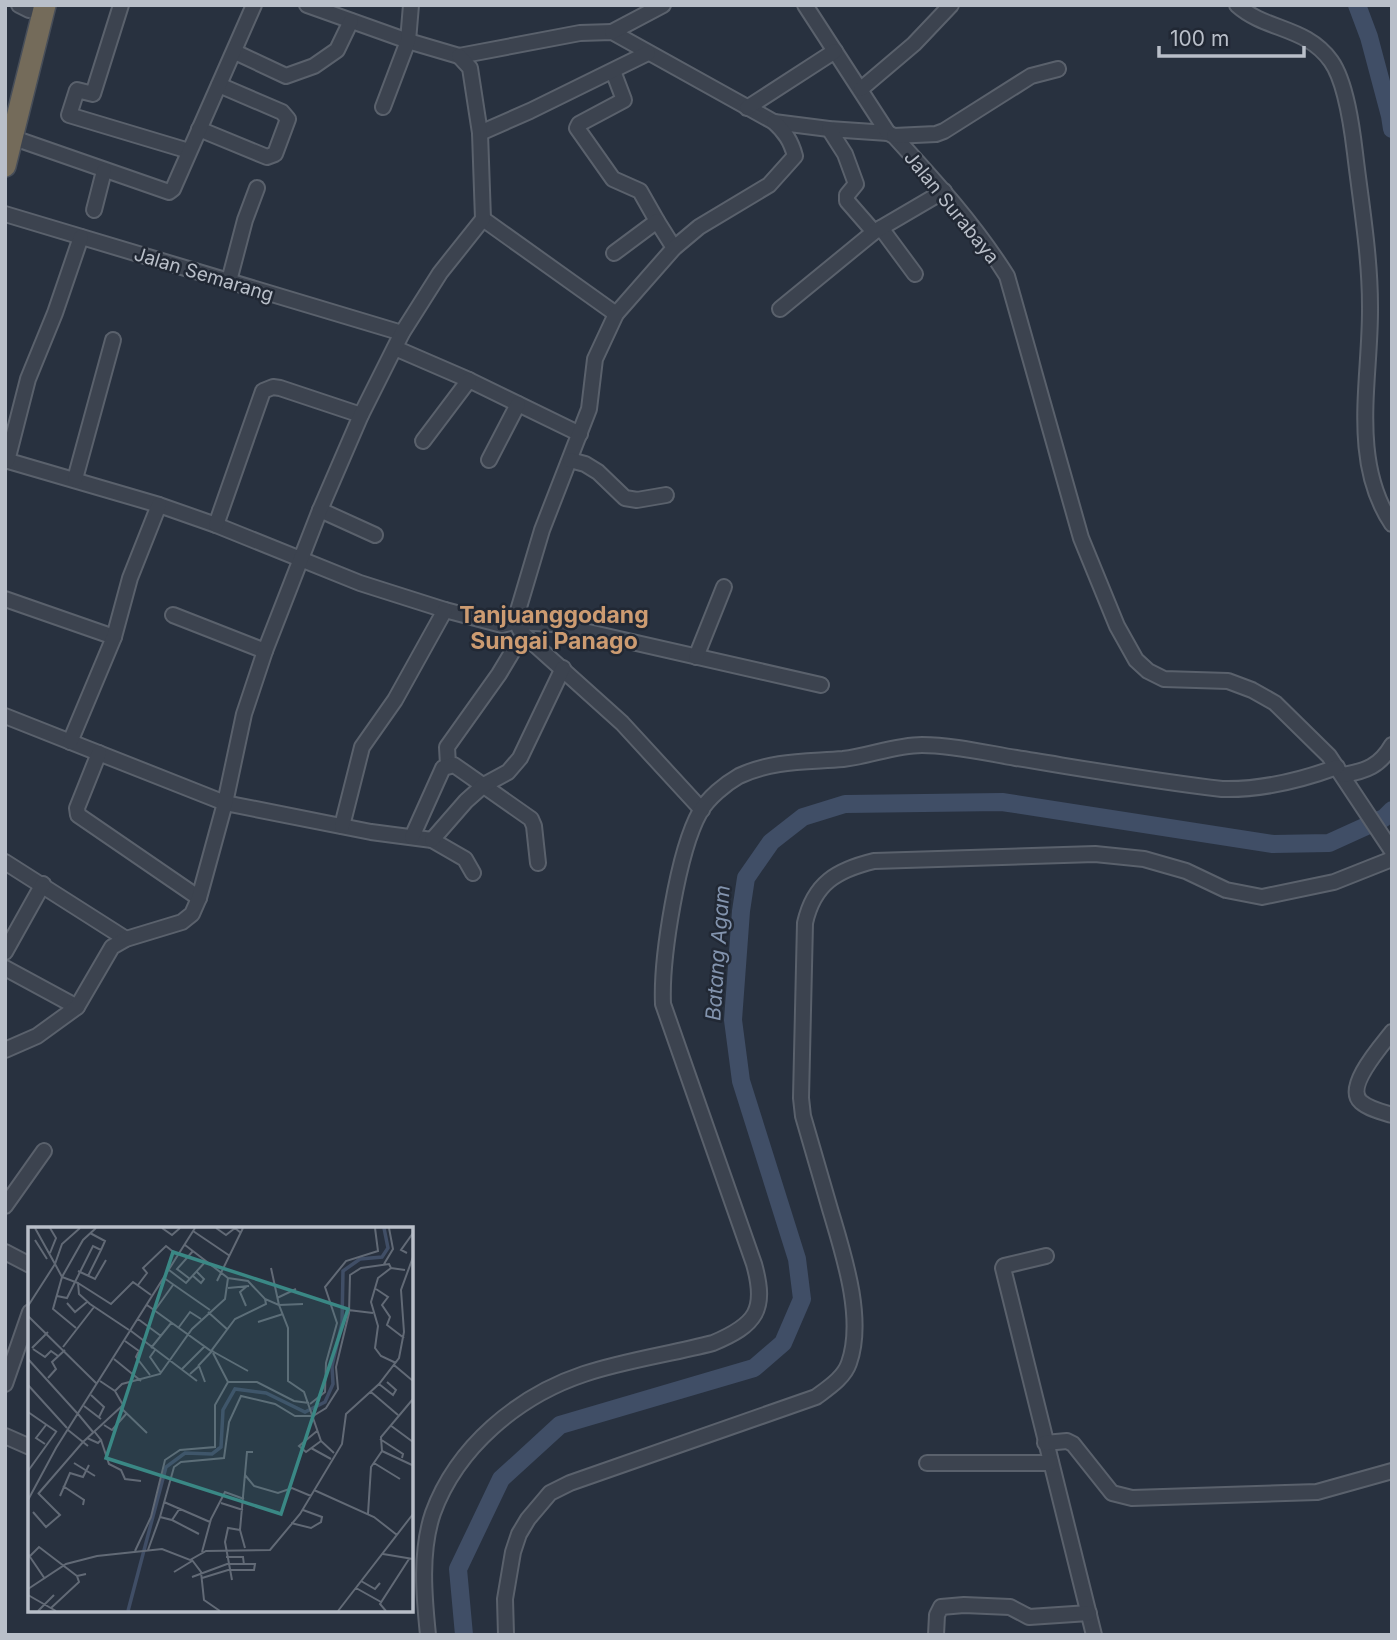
<svg xmlns="http://www.w3.org/2000/svg" width="1397" height="1640" viewBox="0 0 1397 1640" font-family="Inter,sans-serif">
<rect width="100%" height="100%" fill="#28313f"/>
<g fill="none" stroke-linecap="round" stroke-linejoin="round">
<g stroke="#404e66" stroke-width="18">
<path d="M1357 5 1369 37 1390 116 1392 129"/>
<path d="M464 1635 458 1569 501 1479 560 1425 754 1368 783 1343 802 1299 797 1259 741 1081 733 1020 741 911 746 878 771 842 803 817 845 804 1002 802 1273 844 1329 843 1384 818 1392 810"/>
</g>
<defs>
<g id="minor">
<path d="M19 5 29 10"/>
<path d="M121 5 93 94 77 90 69 115 189 151"/>
<path d="M307 5 408 41 459 56 580 33 612 32 774 122 829 129 888 133 894 136C935 181 975 225 1007 276L1081 538 1117 626 1136 660 1148 671 1164 679 1228 681 1252 690 1275 703 1329 756 1392 851"/>
<path d="M805 5 888 133"/>
<path d="M1237 5C1266 31 1306 26 1331 61 1346 82 1352 128 1355 153 1361 204 1370 255 1370 306 1371 378 1349 460 1392 524"/>
<path d="M612 32 663 5"/>
<path d="M235 52 286 76 314 66 337 50 351 21"/>
<path d="M613 71 624 100 579 124 577 128 613 179 640 191 657 221"/>
<path d="M861 89 914 44 951 5"/>
<path d="M383 107 408 41 411 5"/>
<path d="M747 108 835 51"/>
<path d="M199 129 267 157 275 154 288 119 282 112 219 85"/>
<path d="M829 129 845 154 856 184 847 195V201L874 232"/>
<path d="M480 133 530 111 648 53"/>
<path d="M894 136 936 134 944 131 1031 76 1058 69"/>
<path d="M11 137 169 192 173 189 254 5"/>
<path d="M94 210 104 171"/>
<path d="M5 214 402 333"/>
<path d="M483 219 616 314"/>
<path d="M881 228 915 274"/>
<path d="M614 253 657 221 674 248"/>
<path d="M229 281 245 220 257 188"/>
<path d="M780 309 874 232 944 191"/>
<path d="M395 348 469 380 580 434"/>
<path d="M423 441 469 380"/>
<path d="M5 460 159 505 216 525 360 583 445 610 502 625 510 623 517 614 542 530 589 409 595 359 616 314 674 248 699 227 769 185 795 156C791 141 785 132 774 122"/>
<path d="M489 460 518 404"/>
<path d="M570 460 585 464 598 472 625 498 637 500 666 495"/>
<path d="M7 461 28 379 55 313 81 237"/>
<path d="M75 479 113 340"/>
<path d="M320 510 375 535"/>
<path d="M216 525 263 391 273 387 280 388 361 415"/>
<path d="M5 599 114 637"/>
<path d="M173 615 265 651"/>
<path d="M515 622 553 624 821 685"/>
<path d="M523 634 622 723 702 810"/>
<path d="M696 657 724 587"/>
<path d="M5 716 225 803 371 832 432 840 465 859 473 873"/>
<path d="M70 742 114 637 130 578 159 505"/>
<path d="M99 753 77 808 78 815 199 898"/>
<path d="M448 765 447 747 499 674 523 634 519 628"/>
<path d="M1343 775C1366 771 1380 766 1392 745"/>
<path d="M342 826 362 747 395 700 445 610"/>
<path d="M412 837 443 768 454 765 531 819 534 826 538 863"/>
<path d="M432 840 466 801 484 785 508 772 520 758 563 668"/>
<path d="M5 862 126 939"/>
<path d="M5 952 43 884"/>
<path d="M5 968 77 1007"/>
<path d="M1392 1032C1382 1045 1344 1087 1361 1102 1369 1109 1382 1112 1392 1115"/>
<path d="M5 1050 37 1036 77 1007 112 947 126 939 182 922 192 914 199 898 225 803 244 714 265 651 320 510 361 415 402 333 440 273 483 219 480 133 470 68 459 56"/>
<path d="M5 1206 44 1151"/>
<path d="M5 1252 30 1265"/>
<path d="M1046 1256 1004 1266 1003 1268 1094 1635"/>
<path d="M5 1384 30 1312"/>
<path d="M5 1436 30 1447"/>
<path d="M1045 1443 1067 1441 1073 1444 1112 1493 1132 1498 1317 1492 1392 1471"/>
<path d="M927 1463H1051"/>
<path d="M428 1635C424 1596 420 1551 433 1513 457 1447 518 1396 584 1374 626 1360 671 1354 713 1343 756 1325 767 1310 754 1264L663 1004C661 958 678 851 700 812 708 798 725 784 739 776 773 760 807 762 843 759 870 756 895 745 922 745 953 745 986 753 1016 758 1085 769 1153 781 1222 789 1262 790 1299 781 1337 767"/>
<path d="M506 1635 505 1599 513 1552 519 1534 528 1519 550 1493 570 1483 816 1397C828 1388 844 1378 849 1363 865 1318 843 1253 830 1209 821 1178 812 1147 803 1116L801 1098 805 923C814 883 837 870 874 861L1095 854 1144 859 1186 871 1226 890 1262 897 1334 882 1392 859"/>
<path d="M936 1635 937 1615 941 1607 964 1605 1010 1607 1029 1617 1089 1613"/>
</g>
<path id="highway" d="M5 166 45 5"/>
</defs>
<use href="#minor" stroke="#5a616c" stroke-width="18"/>
<use href="#highway" stroke="#474e59" stroke-width="24"/>
<use href="#minor" stroke="#3c434f" stroke-width="14"/>
<use href="#highway" stroke="#746b5a" stroke-width="21"/>
</g>
<g text-anchor="middle" stroke-width="5" stroke-linejoin="round" paint-order="stroke">
<g font-size="19" fill="#b9bfc9" stroke="#212834">
<text transform="translate(952 207) rotate(51)" y="7">Jalan Surabaya</text>
<text transform="translate(204 274) rotate(17)" y="7">Jalan Semarang</text>
</g>
<g font-size="21" font-style="italic" fill="#8394ae" stroke="#212834">
<text transform="translate(718 953) rotate(-86)" y="7">Batang Agam</text>
</g>
<g font-size="23" font-weight="bold" fill="#cc9b71" stroke="#212834">
<text x="554" y="623">Tanjuanggodang<tspan x="554" dy="26">Sungai Panago</tspan></text>
</g>
</g>
<g transform="translate(28 1227)">
<rect width="385" height="385" fill="#28313f"/>
<path fill="none" stroke="#404e66" stroke-width="3.5" d="M100 384 138 240 157 226 184 227 193 220 195 183 207 162 238 166 277 185 297 175 305 157 304 139 314 96 315 44 332 32 354 30 360 21 356 1"/>
<path fill="none" stroke="#626a76" stroke-width="2" d="M52 1 34 17 27 37 34 50 50 56 51 67 62 77 101 103M134 1 144 8 152 1M188 1 198 8 207 1 213 6M165 4 202 29M62 6 77 14 73 23M7 13 19 32M157 18 200 51 220 54 237 72 251 78 260 101V154L276 165 293 214 306 226M22 26 28 11 22 1M379 26 373 23 385 6M356 37 365 22 361 1M243 41 251 78M141 43 158 56 178 34M50 44 67 52 78 33M165 49 173 56 176 52 169 45M136 51 182 83M162 52 149 42 165 24M189 54 215 1M50 56 83 77 105 55 123 68M110 58 119 46 115 41 138 19 148 27M200 61 221 59M348 62 360 70 354 78 362 90 359 98 376 111M29 69 39 71 65 19 73 23 60 49M249 71 268 62M39 76 47 85 59 75M119 78 183 124 207 92 238 77 237 72M251 78 275 77M0 79 27 37 7 1M218 79 212 65 219 59M127 83 145 58M320 83 345 86M180 85 200 103M0 89 69 157M110 92 133 109M230 95 255 87M151 100 162 85 173 92M48 101 25 82 34 50 55 13 68 1M103 104 169 154M97 114 111 124 108 130 122 148M35 120 66 80M4 121 20 105M123 121 144 95M5 122 17 130 23 124 30 129M127 123 122 130 133 146M184 124 220 144M185 126 200 155M0 132 49 186M86 132 113 154M368 136 353 129 347 121 350 99 343 75 350 51 363 41 377 43M366 138 385 154M170 139 185 123M154 142 176 120M162 147 171 139 177 155M20 151 28 142 24 135 37 123M72 154 87 164 94 157 132 147 164 102 197 72 200 51M351 157 365 168 368 163 359 155M0 158 39 201M343 165 370 188M63 168 76 180 71 190M282 177 297 165 298 136 309 96 297 60 318 34 350 24 347 1M56 179 73 192M92 180 119 206M0 185 29 205M50 187 65 205M76 198 84 203 99 186M362 198 385 215M40 203 60 219M289 204 271 219 278 225 293 214M59 211 70 216 73 213 66 204M352 212 375 227 374 231M73 213 81 237 93 243 97 252 113 254M17 217 8 211 18 198M283 221 303 232M354 224 384 238M46 236 67 249M346 236 372 252M0 244 28 205M217 248 226 259 250 266 264 261 283 269M35 259 56 273 55 278M286 263 346 290 369 308M10 267 55 215 95 178 87 164M32 269 42 246 55 250 61 238M0 273 28 221 167 1M136 275 182 295M193 276 215 283M152 281 144 293 132 290 146 240 153 235 196 231 201 195 213 169 247 177 267 189H285L298 181 310 162 308 140 321 86 322 48 333 41 361 37 363 41M5 285 18 300 32 288 10 266M340 287 343 240 354 224 353 210 385 172M144 293 171 307M263 296 283 301 293 295 294 290 275 283M217 321 212 303 219 225H225M120 323 132 290M107 324 123 290 137 233 152 223 187 220V178L200 155H229L266 174 281 176M174 325 183 292 197 265 216 272M0 327 17 352M355 327 385 332M2 329 11 320 49 349M198 330H215L216 338M164 333 173 345 176 373 192 384M146 345 164 334M164 350 199 337H227L226 343H200L174 351M204 353 197 315 200 301 212 303M333 354 347 362 352 356M328 361 353 375M0 362 38 337 69 329 134 322 162 333 178 324 242 323 272 287 314 217 318 187 351 157 371 131 376 105 373 63 385 30M0 368 28 384M23 381 51 355 49 349 58 347M10 384 26 368M310 384 385 287M358 384 352 377 381 332"/>
<path fill="#3a8885" fill-opacity="0.15" stroke="#3a8885" stroke-width="3.5" d="M145 25 320 82 253 287 78 231Z"/>
<rect width="385" height="385" fill="none" stroke="#b9bfc9" stroke-width="3.5"/>
</g>
<rect width="1397" height="1640" fill="none" stroke="#b9bfc9" stroke-width="14"/>
<path d="M1159 46v10h145v-10" fill="none" stroke="#b9bfc9" stroke-width="3.5"/>
<text x="1170" y="46" font-size="21" fill="#b9bfc9" stroke="#212834" stroke-width="5" paint-order="stroke">100 m</text>
</svg>
